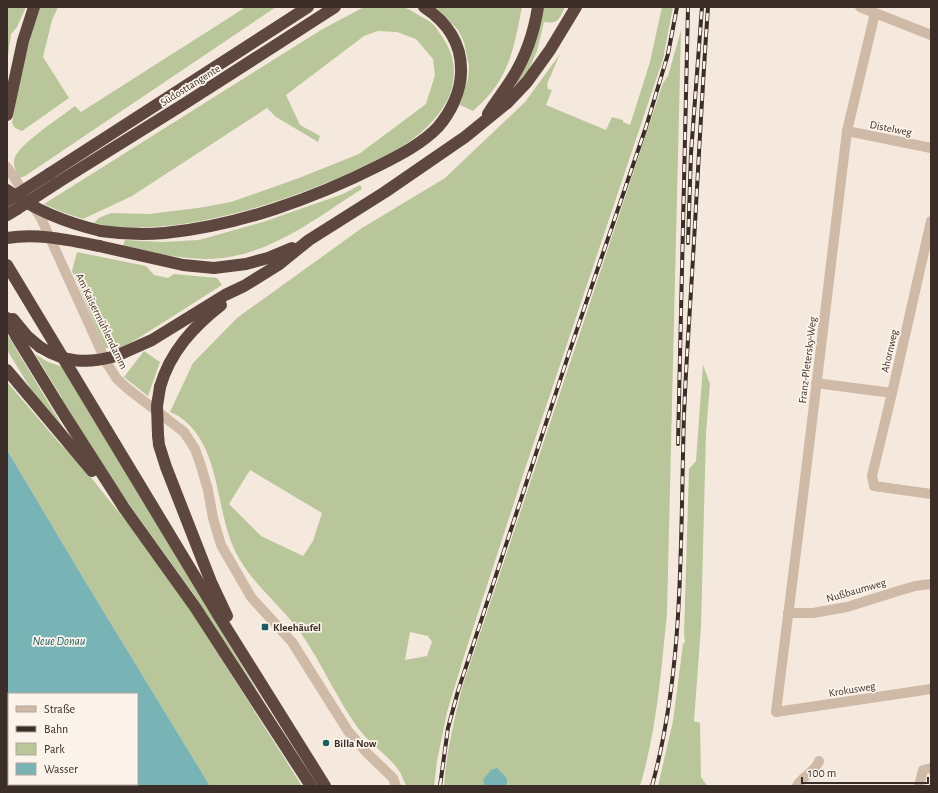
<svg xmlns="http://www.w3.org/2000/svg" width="938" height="793" viewBox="0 0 938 793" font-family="'Alegreya Sans',sans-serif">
<rect width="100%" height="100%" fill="#f5e9dd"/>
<g fill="#b8c69a" fill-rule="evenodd">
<path d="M7 7H26L17 27 11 34 7 63Z"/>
<path d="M38 7H58L52 20 43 57 69 98 22 131 15 128 12 123 21 73Z"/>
<path d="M246 7H276L25 176 19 178C16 171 12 165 15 157 21 143 62 116 75 106L81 112Z"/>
<path d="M364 7C375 6 393 5 403 7 410 9 416 14 422 17 435 24 435 26 443 38 464 69 453 102 427 127 409 145 383 157 360 168 290 201 172 241 94 223L99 218 111 213 149 214 198 208 231 202 299 178 359 154 426 104 435 75 433 59 416 39 397 32 378 31 364 36 286 95 300 125 320 136 318 142 276 117 267 108 132 196 83 219 62 212 44 204 321 30Z"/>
<path d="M436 7H522C513 52 509 80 473 111L460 105 468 79 469 66 464 42 458 30Z"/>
<path d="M542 7H565C559 19 559 24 544 22L537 51 529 69 530 71 517 86 514 83Z"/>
<path d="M662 7H673L663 59 525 469 465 653 447 712 437 761 434 786H406C404 781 402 776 400 772 390 756 369 744 358 728 336 698 322 663 300 632 282 607 256 587 240 560 214 518 224 455 185 421 181 417 175 414 170 412L193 363 237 318 362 228 445 178 525 102 560 54 547 84 548 89 552 90 546 105 606 130 612 117 623 120V122L630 125 650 62ZM250 470 322 513 313 541 303 556 261 536 229 504ZM410 632 428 636 432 642 427 656 405 660Z"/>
<path d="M681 30 667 613C661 672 657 729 640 786H507L508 783 483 780 484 786H444C446 753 454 721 462 688L663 83 668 76Z"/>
<path d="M360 185 362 189C319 216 276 251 223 258 190 262 155 253 123 246L125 240 161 242 199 240 263 222 343 194Z"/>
<path d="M77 252 146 266 154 275 168 278 174 274 217 278 222 285 137 339 120 348H105L72 271Z"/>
<path d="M7 334 66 432 37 399 7 350Z"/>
<path d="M144 351 160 362 148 396 124 377Z"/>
<path d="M35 354 48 362 63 367 114 453 270 712 195 596 100 464 60 400 62 398Z"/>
<path d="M703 365 710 384 706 433 701 626 694 721 700 723 701 777 707 786H658L673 721 683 644 685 642 684 635 689 469 696 461Z"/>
<path d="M7 382 61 445 77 460 129 525 189 608 302 786H210L88 586 7 450Z"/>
</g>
<g fill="#78b3b6" fill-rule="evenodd">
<path d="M7 450 88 586 210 786H7ZM9 694H137V784H9Z"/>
<path d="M497 768C502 773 509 778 507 786H484L483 780 491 770Z"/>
</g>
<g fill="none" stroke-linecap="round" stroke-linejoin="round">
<g stroke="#cfb9a7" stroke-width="10">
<path d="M860 7 931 35"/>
<path d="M875 13 847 131 803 496 776 712 931 689"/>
<path d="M847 131 931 148"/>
<path d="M931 221 892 393 872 476 874 486 931 494"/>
<path d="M816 383 892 393"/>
<path d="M788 613H813L847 607 898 591 915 586 931 584"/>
<path d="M797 786C802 777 816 771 819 761"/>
<path d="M919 786 923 770 931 768"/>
</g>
<path stroke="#cfb9a7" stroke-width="10" d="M7 167 41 218 98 344 106 362 117 379 128 389 184 432 195 449 201 466 208 490 213 518 221 545 251 597 292 642 348 731 367 753 393 778 396 786"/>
<g stroke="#5d473e" stroke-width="12">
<path d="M488 114C496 101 505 90 513 77 526 56 534 32 538 7"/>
<path d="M7 115 23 41 34 7"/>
<path d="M49 174 308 7"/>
<path d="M57 183 184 104 335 7"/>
<path d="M7 215 17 209"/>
<path d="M101 231C122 234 143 235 165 233 238 226 315 198 380 165 400 155 423 143 438 127 451 112 461 91 461 72 462 44 447 22 424 7"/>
<path d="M99 246 183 265 214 268 246 264 268 258 292 248"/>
<path d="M7 265 220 618 325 786"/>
<path d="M7 318 16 336 62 411 124 508 195 607 311 786"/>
<path d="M13 319 27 336 40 347"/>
<path d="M116 356 152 340 225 295 244 286 278 265 309 240 385 192 465 137 507 103 527 82 550 50 576 7"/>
<path d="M7 370 92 471"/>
<path d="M160 387C170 352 193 327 221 305"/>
<path d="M158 435 159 445 166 467 211 582 227 616"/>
</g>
<defs>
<g id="rail">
<path d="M688 243 691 153 702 7"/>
<path d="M678 444 688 7"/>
<path d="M440 786 448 728 458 691 570 350 646 127 668 54 677 7"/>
<path d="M652 786C685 665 680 539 684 415 686 363 690 310 693 258 698 174 702 91 708 7"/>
</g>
</defs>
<use href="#rail" stroke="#3b2e28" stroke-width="4"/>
<use href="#rail" stroke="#fcf4ea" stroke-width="2.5" stroke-dasharray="8" stroke-linecap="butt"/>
<g stroke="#5d473e" stroke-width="12">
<path d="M7 190C36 211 67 223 101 231"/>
<path d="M7 201 49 174"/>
<path d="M17 209 57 183"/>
<path d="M7 238C38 233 68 240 99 246"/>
<path d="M40 347C66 363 87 364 116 356"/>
<path d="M158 435 157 406 160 387"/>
</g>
</g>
<g fill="#185d61" stroke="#fcf4ea" stroke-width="1.5">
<rect x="261" y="623" width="8" height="8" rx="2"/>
<circle cx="326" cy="743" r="4"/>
</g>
<g text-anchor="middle" stroke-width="3.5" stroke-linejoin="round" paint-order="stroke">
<g font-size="11" fill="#3b2e28" stroke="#fcf4ea">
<text transform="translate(190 85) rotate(-32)" y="4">Südosttangente</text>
<text transform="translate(891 128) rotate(11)" y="4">Distelweg</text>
<text transform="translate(102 321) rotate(64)" y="4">Am Kaisermühlendamm</text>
<text transform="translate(889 351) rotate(-77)" y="4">Ahornweg</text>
<text transform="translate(807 360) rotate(-83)" y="4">Franz-Pletersky-Weg</text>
<text transform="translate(856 590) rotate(-16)" y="4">Nußbaumweg</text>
<text transform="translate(852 689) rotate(-9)" y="4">Krokusweg</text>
</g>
<g font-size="11" font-weight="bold" fill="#3b2e28" stroke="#fcf4ea" text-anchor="start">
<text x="273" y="631">Kleehäufel</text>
<text x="334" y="747">Billa Now</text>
</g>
<g font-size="12" font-style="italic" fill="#185d61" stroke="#fcf4ea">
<text x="59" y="645">Neue Donau</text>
</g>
</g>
<rect width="938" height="793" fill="none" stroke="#3b2e28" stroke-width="16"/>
<rect x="8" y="693" width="130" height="92" fill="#fcf4ea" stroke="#afa59c"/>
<rect x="16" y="706" width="20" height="6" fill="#cfb9a7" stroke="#afa59c"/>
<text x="44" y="713" font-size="12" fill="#3b2e28">Straße</text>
<rect x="16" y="726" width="20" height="6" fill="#3b2e28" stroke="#afa59c"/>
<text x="44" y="733" font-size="12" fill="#3b2e28">Bahn</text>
<rect x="16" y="743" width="20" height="12" fill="#b8c69a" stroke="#afa59c"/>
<text x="44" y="753" font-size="12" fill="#3b2e28">Park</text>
<rect x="16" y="763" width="20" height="12" fill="#78b3b6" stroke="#afa59c"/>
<text x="44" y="773" font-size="12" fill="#3b2e28">Wasser</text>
<path d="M802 777v6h126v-6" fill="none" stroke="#3b2e28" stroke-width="2"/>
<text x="808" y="777" font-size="12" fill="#3b2e28" stroke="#fcf4ea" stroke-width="3" paint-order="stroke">100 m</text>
</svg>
